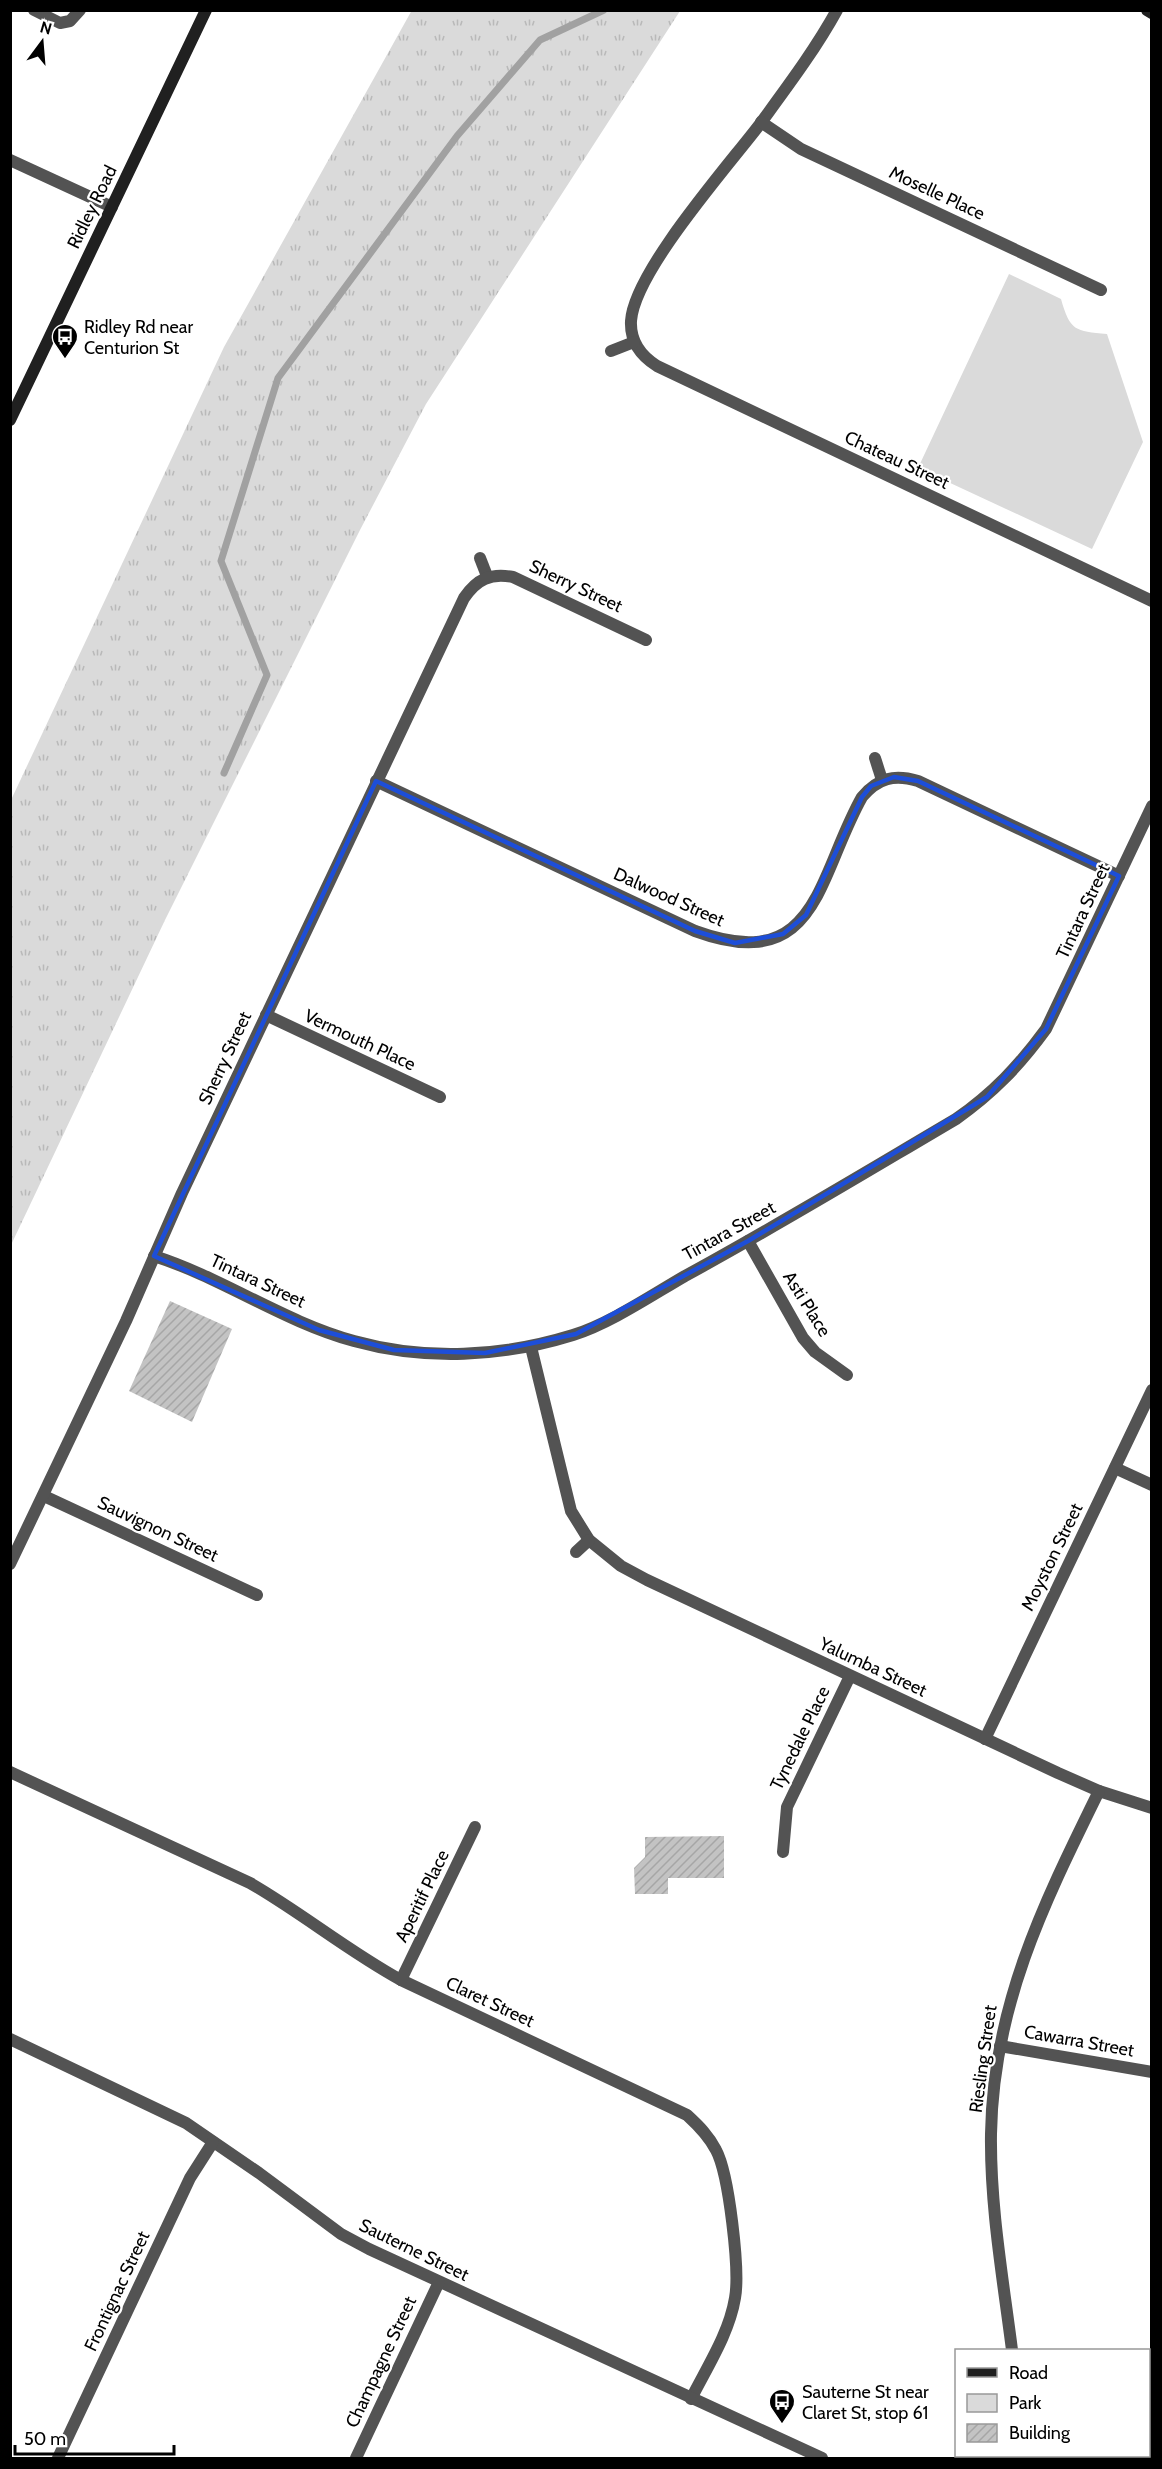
<svg xmlns="http://www.w3.org/2000/svg" width="1162" height="2469" viewBox="0 0 1162 2469" font-family="Cabin,sans-serif">
<defs>
<pattern id="grass-tufts" width="24" height="20" patternUnits="userSpaceOnUse" patternTransform="scale(1.5)"><rect width="24" height="20" fill="#dadada"/><path d="M3 7l-1-3M5 7V3M7 7l1-3M15 17l-1-3M17 17v-4M19 17l1-3" fill="none" stroke="#b9b9b9"/></pattern>
<pattern id="building-hatch" width="6" height="6" patternUnits="userSpaceOnUse" patternTransform="scale(1.5)"><rect width="6" height="6" fill="#c3c3c3"/><path d="M-1 1l2-2M0 6l6-6M5 7l2-2" fill="none" stroke="#a6a6a6"/></pattern>
</defs>
<rect width="100%" height="100%" fill="#fff"/>
<path fill="url(#grass-tufts)" d="M412 10 680 11 426 404 360 530 165 920 11 1245V800L224 347Z"/>
<path fill="#dadada" d="M1009 274 1061 299C1070 331 1075 331 1107 334L1143 442 1092 549 918 468Z"/>
<g fill="none" stroke-linecap="round" stroke-linejoin="round">
<path stroke="#a1a1a1" stroke-width="7" d="M224 773 267 675 221 561 278 378 457 136 540 40 604 10"/>
</g>
<g fill="url(#building-hatch)">
<path d="M170 1301 232 1329 192 1422 129 1391Z"/>
<path d="M724 1836V1878H668V1894H635L634 1868 645 1857V1837Z"/>
</g>
<g fill="none" stroke-linecap="round" stroke-linejoin="round">
<g stroke="#535353" stroke-width="12">
<path d="M34 10 60 23 70 21 80 10"/>
<path d="M837 10C815 50 787 87 760 124 728 166 634 272 631 321 630 342 641 356 657 366L1152 601"/>
<path d="M761 122 801 149 1101 290"/>
<path d="M10 160 112 207"/>
<path d="M611 351 634 342"/>
<path d="M480 558 487 576"/>
<path d="M875 758 882 780"/>
<path d="M376 781 695 931C818 976 817 877 862 797 878 778 894 774 918 781L1119 876"/>
<path d="M266 1015 440 1097"/>
<path d="M748 1241 803 1338 815 1352 847 1375"/>
<path d="M154 1256C223 1278 284 1322 354 1341 426 1361 502 1357 573 1335 609 1324 652 1295 685 1276 777 1226 866 1172 956 1119 993 1093 1019 1066 1046 1029L1152 806"/>
<path d="M531 1347 571 1511 589 1540 621 1566 647 1580 1058 1773 1099 1791 1152 1808"/>
<path d="M1115 1468 1152 1485"/>
<path d="M44 1496 257 1595"/>
<path d="M576 1552 589 1540"/>
<path d="M10 1564 126 1321 182 1193 464 598C477 579 490 573 513 577L646 640"/>
<path d="M985 1739 1152 1390"/>
<path d="M10 1772 250 1883C302 1913 348 1951 401 1980L687 2115C699 2126 709 2136 716 2150 729 2174 740 2271 735 2298 729 2334 707 2367 691 2399"/>
<path d="M783 1852 787 1807 850 1676"/>
<path d="M401 1980 475 1827"/>
<path d="M10 2039 186 2123 259 2173 341 2234 369 2249 822 2458"/>
<path d="M1000 2046 1152 2072"/>
<path d="M1012 2350C1003 2279 990 2206 991 2134 993 2005 1044 1903 1099 1791"/>
<path d="M1022 2456 1023 2458"/>
<path d="M58 2458 190 2178 213 2142"/>
<path d="M356 2458 439 2282"/>
<path d="M971 2458 994 2456"/>
</g>
<g stroke="#202020" stroke-width="12">
<path d="M1147 10 1152 13"/>
<path d="M10 420 206 10"/>
</g>
</g>
<path fill="none" stroke="#1d4ed8" stroke-width="4.5" stroke-linejoin="round" d="M894 777 918 781 1119 876 1046 1029 987 1097 748 1241 576 1334 485 1353 394 1350 319 1330 154 1256 376 781 695 931 735 943 783 934 806 915 862 797 871 786Z"/>
<defs>
<symbol id="bus-pin" viewBox="-11 -11 22 30"><path d="M0 17L-7.5 6A9.5 9.5 0 1 1 7.5 6Z" fill="#000" stroke="#fff"/><path d="M-5-6H5V4H4V6H2V4H-2V6H-4V4H-5ZM-3.5-4V0h7V-4ZM-3.5 1.2v1.5H-2V1.2ZM2 1.2v1.5H3.5V1.2Z" fill="#fff"/></symbol>
</defs>
<g fill-rule="evenodd">
<use href="#bus-pin" x="50" y="322" width="30" height="40"/>
<use href="#bus-pin" x="767" y="2387" width="30" height="40"/>
</g>
<g text-anchor="middle" stroke-width="4.5" stroke-linejoin="round" paint-order="stroke">
<g font-size="18" fill="#000" stroke="#fff">
<text transform="translate(937 193) rotate(25)" y="6">Moselle Place</text>
<text transform="translate(92 207) rotate(-64)" y="6">Ridley Road</text>
<text transform="translate(897 460) rotate(25)" y="6">Chateau Street</text>
<text transform="translate(576 586) rotate(25)" y="6">Sherry Street</text>
<text transform="translate(669 897) rotate(24)" y="6">Dalwood Street</text>
<text transform="translate(1083 911) rotate(-65)" y="6">Tintara Street</text>
<text transform="translate(360 1040) rotate(25)" y="6">Vermouth Place</text>
<text transform="translate(225 1058) rotate(-65)" y="6">Sherry Street</text>
<text transform="translate(729 1231) rotate(-29)" y="6">Tintara Street</text>
<text transform="translate(258 1281) rotate(25)" y="6">Tintara Street</text>
<text transform="translate(807 1304) rotate(58)" y="6">Asti Place</text>
<text transform="translate(158 1529) rotate(25)" y="6">Sauvignon Street</text>
<text transform="translate(1052 1557) rotate(-64)" y="6">Moyston Street</text>
<text transform="translate(873 1667) rotate(25)" y="6">Yalumba Street</text>
<text transform="translate(800 1738) rotate(-64)" y="6">Tynedale Place</text>
<text transform="translate(422 1896) rotate(-64)" y="6">Aperitif Place</text>
<text transform="translate(490 2002) rotate(25)" y="6">Claret Street</text>
<text transform="translate(1079 2041) rotate(10)" y="6">Cawarra Street</text>
<text transform="translate(983 2059) rotate(-82)" y="6">Riesling Street</text>
<text transform="translate(414 2250) rotate(26)" y="6">Sauterne Street</text>
<text transform="translate(117 2291) rotate(-65)" y="6">Frontignac Street</text>
<text transform="translate(381 2362) rotate(-65)" y="6">Champagne Street</text>
</g>
<g font-size="18" fill="#000" stroke="#fff" text-anchor="start">
<text x="84" y="333">Ridley Rd near<tspan x="84" dy="21">Centurion St</tspan></text>
<text x="802" y="2398">Sauterne St near<tspan x="802" dy="21">Claret St, stop 61</tspan></text>
</g>
</g>
<rect width="1162" height="2469" fill="none" stroke="#000000" stroke-width="24"/>
<rect x="955" y="2349" width="195" height="108" fill="#ffffff" stroke="#999999" stroke-width="1.5"/>
<rect x="967" y="2368" width="30" height="9" fill="#202020" stroke="#999999" stroke-width="1.5"/>
<text x="1009" y="2379" font-size="18" fill="#000000">Road</text>
<rect x="967" y="2394" width="30" height="18" fill="#dadada" stroke="#999999" stroke-width="1.5"/>
<text x="1009" y="2409" font-size="18" fill="#000000">Park</text>
<rect x="967" y="2424" width="30" height="18" fill="url(#building-hatch)" stroke="#999999" stroke-width="1.5"/>
<text x="1009" y="2439" font-size="18" fill="#000000">Building</text>
<g transform="translate(42 42) rotate(16)" stroke="#ffffff" stroke-width="4.5" paint-order="stroke">
<path d="M0-4.5L10 22L0 15L-10 22Z" fill="#000000"/>
<text y="-9" font-size="16" font-weight="bold" text-anchor="middle" fill="#000000">N</text>
</g>
<path d="M15 2445v9h159v-9" fill="none" stroke="#000000" stroke-width="3"/>
<text x="24" y="2445" font-size="18" fill="#000000" stroke="#ffffff" stroke-width="4.5" paint-order="stroke">50 m</text>
</svg>
